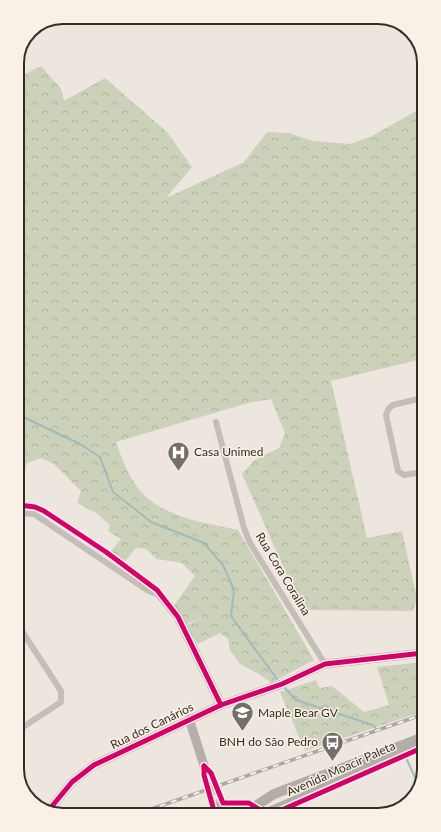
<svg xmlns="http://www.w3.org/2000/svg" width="441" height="832" viewBox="0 0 441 832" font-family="Lato,sans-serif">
<defs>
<pattern id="forest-crowns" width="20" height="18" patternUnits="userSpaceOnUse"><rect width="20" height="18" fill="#ccd1b9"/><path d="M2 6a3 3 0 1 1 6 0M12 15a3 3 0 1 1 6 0" fill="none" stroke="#b0b49f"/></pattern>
</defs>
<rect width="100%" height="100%" fill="#ece6df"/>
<g fill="url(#forest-crowns)">
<path d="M41 66 61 89 64 101 105 78 167 132 192 167 166 198 244 162 267 132 289 133 313 141 350 144 372 136 421 108 422 359 331 381 367 538 402 531 417 599 413 611 305 610 287 575 242 474 255 460 279 448 285 433 271 399 248 403 116 442C122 459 130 481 143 494 167 518 206 523 238 530L314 660 271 683 259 674 240 664 230 650 228 639 220 633 198 644 185 626 208 615 184 625 173 607 195 576 182 563 157 559 146 549 136 548 125 561 110 552 121 539 108 531 110 525 96 513 77 503 81 491 54 464 41 458 27 463 25 470 19 466 17 78Z"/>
<path d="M423 662 424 711 305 751 280 692 316 680 320 688 332 686 364 712 389 705 377 667Z"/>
</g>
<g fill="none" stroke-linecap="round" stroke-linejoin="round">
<g stroke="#9cbcbd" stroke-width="2">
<path d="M19 415 80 444 100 457 113 492 151 522 204 543 223 565 234 590 231 616 277 679"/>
<path d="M285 688 296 700 373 725 376 729"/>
<path d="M407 760 419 786"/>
</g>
<path stroke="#c7c1ba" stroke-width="9" stroke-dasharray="9 4.5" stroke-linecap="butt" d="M211 787 218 807"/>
<g stroke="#c5beb8" stroke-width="6">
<path d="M422 398 393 405 389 408 386 415 398 471 404 475 423 472"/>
<path d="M216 422 244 528 250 543 325 664"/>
<path d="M19 505 35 507 44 511 152 585 161 596"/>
<path d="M19 513 34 514 147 590 161 596"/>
<path d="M20 628 61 691V702L20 729"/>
<path d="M417 747 424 762"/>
</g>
<g stroke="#b5aea9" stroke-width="9">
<path d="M161 596 178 617 221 705"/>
<path d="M189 719 211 787"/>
<path d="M218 807 220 812"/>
<path d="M48 811 72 782 94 765 221 705 282 684 325 664 423 653"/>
<path d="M228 813 254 807"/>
</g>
<g stroke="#b3ada8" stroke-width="10">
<path d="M249 813 254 807 274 794 424 737"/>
<path d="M267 813 424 744"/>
</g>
<defs>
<path id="rail" d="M137 814 424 714"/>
</defs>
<use href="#rail" stroke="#aca7a3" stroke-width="3.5"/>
<use href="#rail" stroke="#f9f1e6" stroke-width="2" stroke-dasharray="6" stroke-linecap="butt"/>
<defs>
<g id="cycleway">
<path d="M19 505 35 507 44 511 106 552 157 590 178 617 221 705"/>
<path d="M204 766 211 773 223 803H249L265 813"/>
<path d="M204 766V775L213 807 211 812 206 813"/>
<path d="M48 811 72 782 94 765 221 705 282 684 325 664 423 653"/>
<path d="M275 813 424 747"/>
</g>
</defs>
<use href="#cycleway" stroke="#f9f1e6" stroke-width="8"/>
<use href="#cycleway" stroke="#d6006c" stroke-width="5"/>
</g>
<defs>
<symbol id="hospital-pin" viewBox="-11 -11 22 30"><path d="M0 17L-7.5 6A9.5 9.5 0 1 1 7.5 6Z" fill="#756d67" stroke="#f9f1e6"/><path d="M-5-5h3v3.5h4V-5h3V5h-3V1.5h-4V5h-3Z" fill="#fff"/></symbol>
<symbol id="school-pin" viewBox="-11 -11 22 30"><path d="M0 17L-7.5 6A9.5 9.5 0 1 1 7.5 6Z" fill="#756d67" stroke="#f9f1e6"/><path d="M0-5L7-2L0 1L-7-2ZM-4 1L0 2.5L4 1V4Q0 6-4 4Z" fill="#fff"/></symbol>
<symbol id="bus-pin" viewBox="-11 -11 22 30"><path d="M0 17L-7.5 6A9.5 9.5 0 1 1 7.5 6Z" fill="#756d67" stroke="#f9f1e6"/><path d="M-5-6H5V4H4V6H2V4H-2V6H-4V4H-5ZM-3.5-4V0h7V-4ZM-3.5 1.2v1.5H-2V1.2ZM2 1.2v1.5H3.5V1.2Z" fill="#fff"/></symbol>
</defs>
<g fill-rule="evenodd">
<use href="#hospital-pin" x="166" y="440" width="25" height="34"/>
<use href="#school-pin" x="230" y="700" width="25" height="34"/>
<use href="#bus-pin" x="320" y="730" width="25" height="34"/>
</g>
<g text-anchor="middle" stroke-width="3" stroke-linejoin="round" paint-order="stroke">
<g font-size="12" fill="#352c27" stroke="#f9f1e6" text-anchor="start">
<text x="194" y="456">Casa Unimed</text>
<text x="258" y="717">Maple Bear GV</text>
<text x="318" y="746" text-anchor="end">BNH do São Pedro</text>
</g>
<g font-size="12" fill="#352c27" stroke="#f9f1e6">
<text transform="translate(283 574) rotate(59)" y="4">Rua Cora Coralina</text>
<text transform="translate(152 726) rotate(-26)" y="4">Rua dos Canários</text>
<text transform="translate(341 769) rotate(-24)" y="4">Avenida Moacir Paleta</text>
</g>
</g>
<path d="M0 0H441V832H0ZM63 24H378A39 39 0 0 1 417 63V769A39 39 0 0 1 378 808H63A39 39 0 0 1 24 769V63A39 39 0 0 1 63 24Z" fill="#f9f1e6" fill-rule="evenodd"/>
<path fill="none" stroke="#352c27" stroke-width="2" d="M63 24H378A39 39 0 0 1 417 63V769A39 39 0 0 1 378 808H63A39 39 0 0 1 24 769V63A39 39 0 0 1 63 24Z"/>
</svg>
